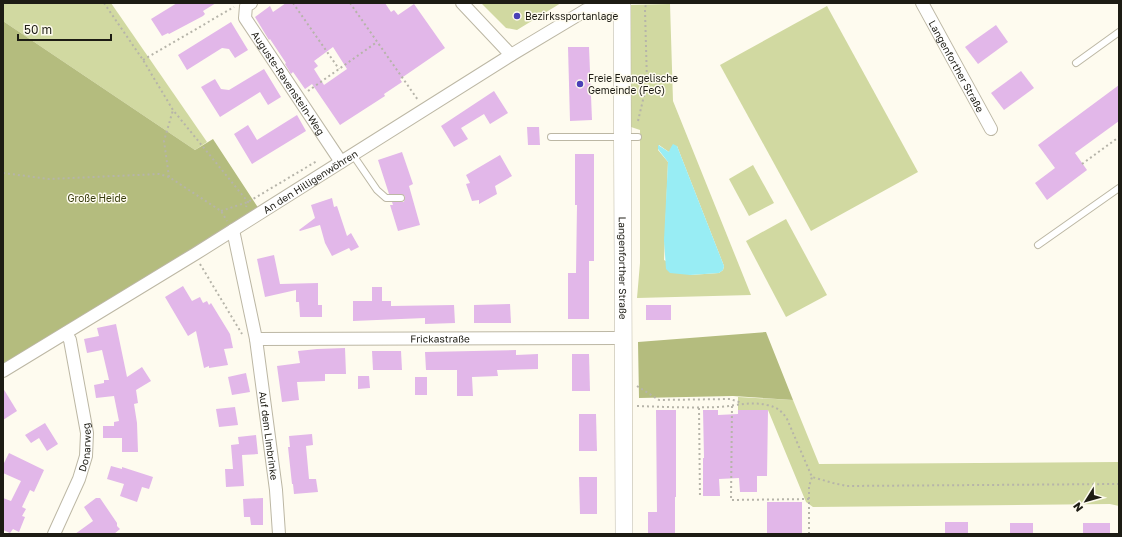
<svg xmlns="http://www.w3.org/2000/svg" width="1122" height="537" viewBox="0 0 1122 537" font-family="'Golos Text',sans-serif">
<rect width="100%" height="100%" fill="#fefbef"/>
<g fill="#d1d9a1" fill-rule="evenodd">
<path d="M3 3H111L207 142 195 150 3 21Z"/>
<path d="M481 3H561L517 30 506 28Z"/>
<path d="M670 4 673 101 751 295 637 298 640 263V130L631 127 629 5ZM659 145 669 152 677 146 724 266 723 270 719 273 690 275 664 260 668 162 658 150Z"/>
<path d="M827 6 918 172 811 231 720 65Z"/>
<path d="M753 165 774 203 749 216 729 179Z"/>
<path d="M786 219 827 295 786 317 746 241Z"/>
<path d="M738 397 793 400 819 464 1119 462V506L1110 504 813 507 806 502 768 410H738Z"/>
</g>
<g fill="#b4bc7e">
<path d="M3 21 195 150 213 139 259 209 3 366Z"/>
<path d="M766 332 793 400 733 396 639 398 638 342Z"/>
</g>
<path fill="#98edf4" d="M673 144 677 146 724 266 723 270 719 273 690 275 670 273 666 269 664 240 668 162 658 149V145L669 152 670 149Z"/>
<g fill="#e2b7e9" fill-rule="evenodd">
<path d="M177 3H216L203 11 205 14 203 16 169 34 168 33 162 36 151 19Z"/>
<path d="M286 3H385L391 12 394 10 398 15 414 4 445 48 400 79 402 82 384 94 385 96 340 125 312 84 305 89 293 72 291 74 285 64 286 63 270 39 269 40 255 17 270 6 273 12ZM333 47 347 69 324 85 314 69 318 66 314 61Z"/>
<path d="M231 22 248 50 235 58 229 49 222 48 187 70 178 55Z"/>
<path d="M996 25 1008 42 978 64 965 47Z"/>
<path d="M568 47H589L592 120 570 121Z"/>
<path d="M264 69 281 97 268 105 260 92 220 117 201 87 215 79 221 89 229 90Z"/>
<path d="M1021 71 1034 88 1004 110 991 93Z"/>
<path d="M1119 85V121L1075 153 1087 170 1047 200 1035 183 1055 168 1038 145Z"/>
<path d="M494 91 508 113 490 124 484 114 461 128 468 139 454 147 441 126Z"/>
<path d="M297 115 306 131 252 164 234 134 248 125 257 140Z"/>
<path d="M527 127H539L540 145H528Z"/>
<path d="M402 152 413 184 409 186 420 225 398 231 390 205H393L392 202H404L405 196 401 194H389L378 160Z"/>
<path d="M575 154H594V261H589V319H568V273H576L577 205H575Z"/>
<path d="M500 155 512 176 495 186 497 194 479 204V200L472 201 466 184 470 183 466 175Z"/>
<path d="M332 198 334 207 337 206 347 236 351 233 359 247 351 251 349 248 332 256 325 243 320 225 300 231 299 230 315 218 311 205Z"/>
<path d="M274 255 280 284 318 283V305H322V317H300L299 302H296V290L265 297 257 259Z"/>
<path d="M183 286 192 301 200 297 203 303 207 301 209 305 211 303 230 334 233 348 224 349 228 365 209 368V366L204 368 196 331 188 336 165 297Z"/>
<path d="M372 287H382V301H391V306L454 305 455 323 425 324V318L353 321V301H372Z"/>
<path d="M510 304 511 323H474V305Z"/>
<rect x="646" y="305" width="25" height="15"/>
<path d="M116 324 127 377 142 367 151 381 136 390 138 403 134 404 137 423 138 452H122V438H103V426H114V422L119 421 114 396 96 398 94 385 104 383V380H109L102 350 87 353 84 339 99 336 97 328Z"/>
<path d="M345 348 346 374H325V381L297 382 299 400 282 402 277 366 300 363 298 351 317 349Z"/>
<path d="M516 350V355L538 354V369L497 370 498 376 472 377 473 396H457V370H426L425 352Z"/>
<path d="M372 351H401L402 370H373Z"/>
<path d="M572 354H589L590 391H572Z"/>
<path d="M246 373 250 392 232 395 228 377Z"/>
<path d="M358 376H369L370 388 358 389Z"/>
<rect x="415" y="377" width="12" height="18"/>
<path d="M3 388 17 411 3 420Z"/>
<path d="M235 407 238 425 219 427 216 409Z"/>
<path d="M656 410H676V497H675V534H648V512H657Z"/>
<path d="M703 410H718V415L738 414V410H768L767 476H757V492H740L739 478 719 479 720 496H703V458H704Z"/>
<path d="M579 414H596L597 451H579Z"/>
<path d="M45 423 58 444 47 451 39 438 31 443 25 435Z"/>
<path d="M312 434 313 445 306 446 309 479H316L318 492 294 494 293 484H292L288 447H290L289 436Z"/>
<path d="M256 435 258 454 242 455 244 486 226 487 225 469H233L231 445 239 444 238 437Z"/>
<path d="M9 453 44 470 34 492 30 490 22 507 26 509 22 516 25 517 19 532 13 529 10 533 3 530V498L11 501 21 481 3 473V465Z"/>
<path d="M111 466 122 469V467L153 477 149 489 142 487 137 502 120 496 124 484 107 479Z"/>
<path d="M579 477H597V514H580Z"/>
<path d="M96 498H100L117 523V526L120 529 114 534H75L93 521 84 507Z"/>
<path d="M263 498V525H251L250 517H244L243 499Z"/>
<rect x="767" y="502" width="35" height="32"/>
<rect x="945" y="522" width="23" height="12"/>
<rect x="1010" y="523" width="23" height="11"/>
<rect x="1083" y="523" width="27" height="11"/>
</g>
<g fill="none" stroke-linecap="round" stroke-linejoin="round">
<defs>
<g id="lane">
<path d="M1076 63 1119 32"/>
<path d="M551 137H638"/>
<path d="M353 155 377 190 386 198H401"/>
<path d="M1038 245 1119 188"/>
</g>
<g id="street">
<path id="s1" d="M251 3 246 6 245 18 341 162"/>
<path d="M462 3 511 55"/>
<path id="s2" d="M922 3 991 129"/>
<path id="s3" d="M233 230 256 339 276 490 279 534"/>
<path id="s4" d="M256 339 623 338"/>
<path id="s5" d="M3 371 195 254 511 55 586 10 622 5"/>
<path id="s6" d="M54 534 79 479 86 456 87 433 70 340 66 333"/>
</g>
<g id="secondary">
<path id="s7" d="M622 3 624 534"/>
</g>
</defs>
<use href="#lane" stroke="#bcb7a4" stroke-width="8"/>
<use href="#street" stroke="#bcb7a4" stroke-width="14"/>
<use href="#secondary" stroke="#bcb7a4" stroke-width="18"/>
<g stroke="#b6b4a9" stroke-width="2" stroke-dasharray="2 3" stroke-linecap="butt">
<path d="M104 3 143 60 173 110 248 202 246 207"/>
<path d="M293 3 339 69"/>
<path d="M350 3 418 100"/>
<path d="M143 60 234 7"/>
<path d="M308 91 377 42"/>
<path d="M638 121 647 83 645 10 646 3"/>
<path d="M1082 164 1119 137"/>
<path d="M3 173 49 179 159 174 169 177 221 211 227 221"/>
<path d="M169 177 164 141 173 110"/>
<path d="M221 211 248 202 317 161"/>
<path d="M200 264 242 334"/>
<path d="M637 386 659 400 730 399 742 403"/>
<path d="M637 406C664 407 691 408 718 407 735 406 751 401 767 405 777 407 782 411 787 419L812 477 833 483 847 486 1119 484"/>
<path d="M732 406 731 500 809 499V534"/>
<path d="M699 408 700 498"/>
<path d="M809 499V486L812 477"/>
</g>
<use href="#lane" stroke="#fff" stroke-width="6"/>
<use href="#street" stroke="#fff" stroke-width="12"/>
<use href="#secondary" stroke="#fff" stroke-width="17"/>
</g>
<g fill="#4940b6" stroke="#fefbef" stroke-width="1.5">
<circle cx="517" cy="16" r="4"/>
<circle cx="580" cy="84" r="4"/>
</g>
<g text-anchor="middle" stroke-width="3" stroke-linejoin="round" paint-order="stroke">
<g font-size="10" fill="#1d1c14" stroke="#fefbef" text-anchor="start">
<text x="525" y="20">Bezirkssportanlage</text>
<text x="588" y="82">Freie Evangelische<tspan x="588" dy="12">Gemeinde (FeG)</tspan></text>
</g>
<g font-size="10" fill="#1d1c14" stroke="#fefbef">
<text dy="4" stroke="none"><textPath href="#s2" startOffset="72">Langenforther Straße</textPath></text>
<text dy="4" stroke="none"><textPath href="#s1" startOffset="96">Auguste-Ravenstein-Weg</textPath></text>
<text dy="4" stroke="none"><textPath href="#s5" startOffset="361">An den Hilligenwöhren</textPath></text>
<text dy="4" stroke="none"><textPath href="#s7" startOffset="265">Langenforther Straße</textPath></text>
<text dy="4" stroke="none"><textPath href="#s4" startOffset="184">Frickastraße</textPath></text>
<text dy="4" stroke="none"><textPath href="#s3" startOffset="209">Auf dem Limbrinke</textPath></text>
<text dy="4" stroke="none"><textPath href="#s6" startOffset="93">Donarweg</textPath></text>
</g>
<g font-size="10" fill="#393e0e" stroke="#fefbef">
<text x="97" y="202">Große Heide</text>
</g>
</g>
<rect width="1122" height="537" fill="none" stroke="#1d1c14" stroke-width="8"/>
<g transform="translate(1086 501) rotate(233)" stroke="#fefbef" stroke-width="3" paint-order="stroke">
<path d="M0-3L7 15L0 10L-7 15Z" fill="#1d1c14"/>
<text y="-6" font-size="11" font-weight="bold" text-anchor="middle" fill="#1d1c14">N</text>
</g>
<path d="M18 34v6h93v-6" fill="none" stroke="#1d1c14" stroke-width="2"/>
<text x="24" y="34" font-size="12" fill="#1d1c14" stroke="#fefbef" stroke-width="3" paint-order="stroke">50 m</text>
</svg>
